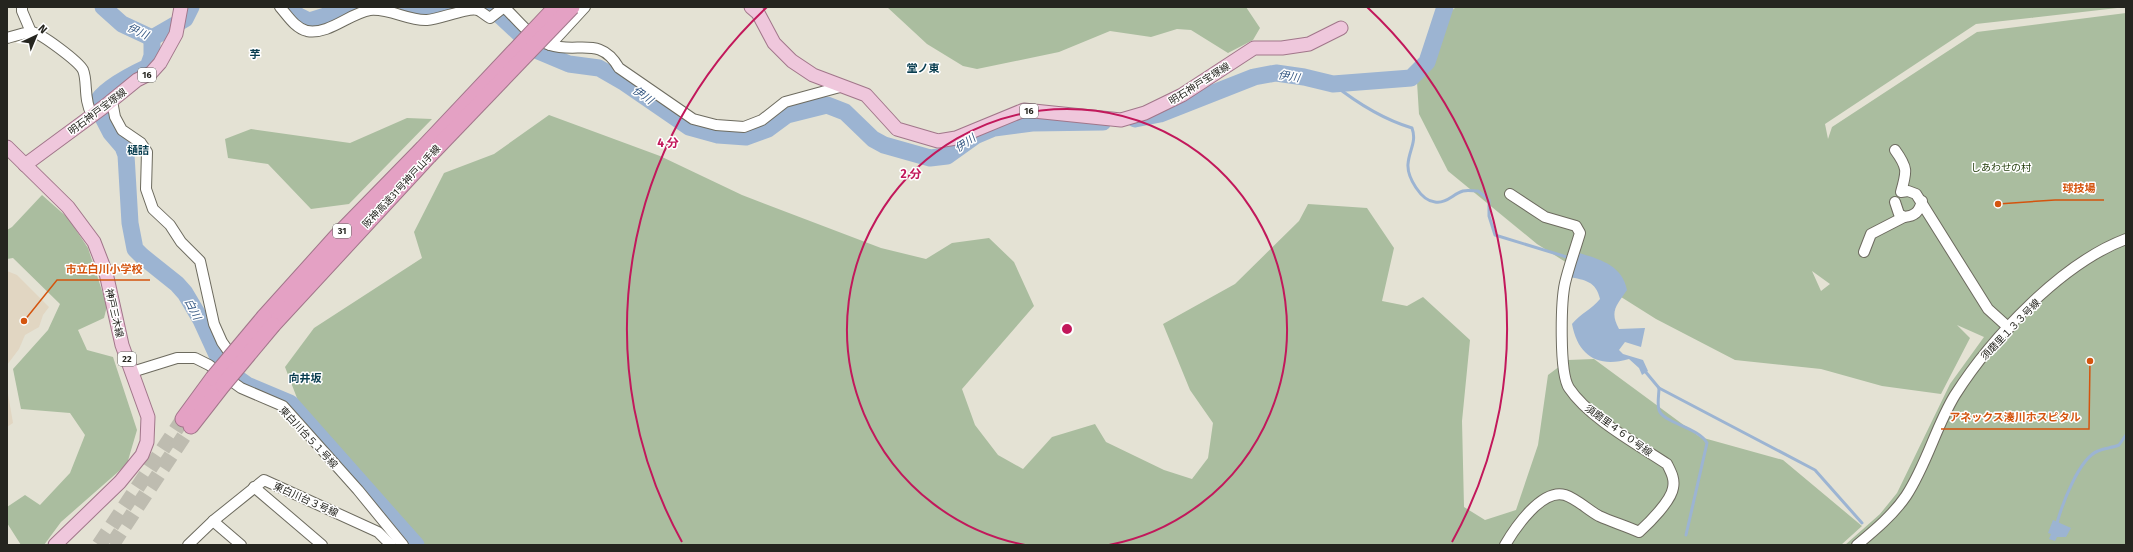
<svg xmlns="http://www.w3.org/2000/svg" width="2133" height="552" viewBox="0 0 2133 552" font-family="'Fira Sans','Noto Sans JP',sans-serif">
<rect width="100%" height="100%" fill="#e4e2d4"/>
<g fill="#e1d6c2">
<path d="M7 271 17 275 49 307 43 315 39 327 25 335 19 349 7 365Z"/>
<path d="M7 388 13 423 7 427Z"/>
</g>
<g fill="#aabd9f" fill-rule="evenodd">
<path d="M887 7H1246L1260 28 1253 40 1228 53 1191 30 1177 29 1151 37 1110 31 1059 52 977 69 963 66 927 44Z"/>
<path d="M1456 7H2126L1976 24 1825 124 1828 139 1832 127 1977 32 2126 13V545H1845L1880 514 1897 493 1950 384 1984 337 1957 325 1970 338 1941 394 1882 386 1821 369 1735 360 1656 319 1537 244 1448 171 1419 114 1416 66 1440 21ZM1812 271 1830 284 1821 291Z"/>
<path d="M549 115 660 156 742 195 881 248 926 259 952 243 989 238 1014 262 1034 306 962 389 975 425 998 455 1023 469 1052 437 1095 424 1106 442 1164 470 1192 479 1208 458 1213 423 1190 390 1163 324 1235 284 1299 221 1308 204 1367 208 1394 248 1382 301 1407 306 1423 297 1470 340 1462 421 1464 507 1485 520 1516 510 1538 445 1548 375 1568 360 1594 359 1700 437 1783 460 1862 526 1841 545H425L302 411 285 367 314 328 422 258 414 232 444 173 494 154Z"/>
<path d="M407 118 432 119 349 204 311 209 268 164 228 158 225 139 251 129 350 143Z"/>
<path d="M42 195 68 218 88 248 107 306 104 318 78 330 87 350 113 357 137 430 127 464 61 522 44 545H21L7 523V507L25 495 40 505 70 473 85 435 70 413 21 409 13 369 48 330 60 304 13 258 7 259V230L12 227Z"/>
</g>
<g fill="#9cb4d2">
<path d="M1576 252C1598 259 1622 264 1627 290 1617 305 1609 311 1619 329L1645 328 1641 347 1625 342 1619 350 1623 354 1643 360 1648 371 1642 375 1639 368 1629 359C1598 368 1578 356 1572 324 1580 314 1592 309 1600 299 1596 281 1585 280 1569 277Z"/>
<path d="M2053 520 2071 528 2066 537H2057L2055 541 2049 539 2051 534 2048 533Z"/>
</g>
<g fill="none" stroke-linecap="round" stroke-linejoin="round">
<g stroke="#9cb4d2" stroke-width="3">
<path d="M1333 84C1357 103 1382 119 1412 128 1417 142 1409 150 1408 164 1407 177 1421 201 1435 202 1446 204 1453 194 1463 191 1467 190 1474 191 1478 191L1489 200V216L1495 235 1570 258"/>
<path d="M1644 370 1659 388C1659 394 1657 404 1659 410 1663 423 1698 427 1707 443L1686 535"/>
<path d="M1659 388 1815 470 1862 523"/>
<path d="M2057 523C2062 505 2079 458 2098 451 2104 448 2112 448 2119 445L2126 435"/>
</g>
<g stroke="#9cb4d2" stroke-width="17">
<path d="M103 7 122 24 152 38"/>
<path d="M291 7 297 15 309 21 354 7"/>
<path d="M408 7 431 11 446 7"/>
<path d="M491 7 538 51 569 64 599 68 625 83 689 127 718 135 746 137 768 129 787 115 827 105 845 112 873 139 884 145 930 158 947 156 975 136 994 128 1032 123 1103 122"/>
<path d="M152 38V56L148 67C133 74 102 89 96 104L111 133 123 147 126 155 130 223 135 249 142 256 177 284 185 293 201 320 223 368 247 385 290 403 416 545"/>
<path d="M152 38 185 19 191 7"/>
<path d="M1135 119 1160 114 1254 77 1276 73 1304 77 1333 84 1411 78 1427 62 1445 7"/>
</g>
<g stroke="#bebcb0" stroke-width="15" stroke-dasharray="15 8" stroke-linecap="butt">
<path d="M99 545 183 419"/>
<path d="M112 545 184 436"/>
</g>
<defs>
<g id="minor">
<path d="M22 7V11L31 32"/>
<path d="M280 7C288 16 295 28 307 31 329 35 350 13 370 10 390 8 408 21 427 20 440 19 469 7 477 10 481 11 486 16 490 18L504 7C517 19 532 40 550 45 578 54 600 35 619 68L693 119 716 125 744 127 762 120 785 102 840 87"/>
<path d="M7 38C14 36 24 33 31 32 40 32 79 62 83 70 88 82 83 99 92 115"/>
<path d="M550 45 585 7"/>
<path d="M112 101 115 117 122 130 141 143 147 152 146 189 153 209 170 225 181 242 200 261 214 324 222 342 234 359"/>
<path d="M1895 150C1908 168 1907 171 1901 192L1908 191 1916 194 1988 309 2009 328"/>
<path d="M1895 202 1899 214 1904 217C1915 216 1919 212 1922 201"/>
<path d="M1864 252 1871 234 1904 217"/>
<path d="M132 372 177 358H195L209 365 241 388 283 406 358 490 403 545"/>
<path d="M254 487 322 545"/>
<path d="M213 521 241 545"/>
<path d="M188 545 213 521 264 480 378 532 391 545"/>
<path d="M1505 545C1515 528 1542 488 1565 495 1577 499 1588 510 1599 516 1612 522 1626 526 1639 532 1649 523 1671 501 1673 488 1675 479 1671 472 1667 464 1637 444 1589 418 1569 388 1559 373 1561 301 1565 283 1569 266 1575 250 1580 233L1576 226 1545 217 1510 194"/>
<path d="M1857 545C1875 530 1893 515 1906 496 1927 464 1936 426 1955 395 1992 337 2062 263 2126 239"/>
</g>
<g id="major">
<path d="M751 7 758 13 774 43 792 61 813 75 866 95 897 129 938 141 956 138 1024 110 1121 120 1145 113 1182 95 1254 48H1282L1309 44 1341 28"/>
<path d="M7 147 68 207 94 242 106 273 122 345 148 417 147 442 142 455 120 482 55 545"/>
<path d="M25 165 105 106 137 80 151 73 160 63 176 34 181 7"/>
</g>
<g id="highway">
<path d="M264 317 336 237 422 149"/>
<path d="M273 325 429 156"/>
<path d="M183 419 213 378"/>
<path d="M191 426 223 385"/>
</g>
</defs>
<use href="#minor" stroke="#6d6b5f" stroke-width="12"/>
<use href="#major" stroke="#a1768a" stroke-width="15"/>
<use href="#highway" stroke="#a1768a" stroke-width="17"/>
<use href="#minor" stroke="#fff" stroke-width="10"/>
<use href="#major" stroke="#efc7dc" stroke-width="13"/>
<use href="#highway" stroke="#e4a1c4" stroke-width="15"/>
<defs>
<g id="highway-bridge">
<path d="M422 149 556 7"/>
<path d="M429 156 572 7"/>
<path d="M213 378 264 317"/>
<path d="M223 385 273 325"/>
</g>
</defs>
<use href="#highway-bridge" stroke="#a1768a" stroke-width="17" stroke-linecap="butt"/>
<use href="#highway-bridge" stroke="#e4a1c4" stroke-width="15"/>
</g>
<g fill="none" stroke="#c2185b" stroke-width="2">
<path d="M1025 545A220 220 0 1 1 1109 545"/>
<path d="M682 542A440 440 0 0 1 767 7M1367 7A440 440 0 0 1 1452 542"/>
</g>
<g text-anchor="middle" stroke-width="3" stroke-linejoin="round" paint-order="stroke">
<g fill="#fff" stroke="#666662" stroke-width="1">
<rect x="138" y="68" width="18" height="14" rx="3"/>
<rect x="1020" y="104" width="18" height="14" rx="3"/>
<rect x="333" y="224" width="18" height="14" rx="3"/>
<rect x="118" y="352" width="18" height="14" rx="3"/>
</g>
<g font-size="9" font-weight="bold" fill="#25251f">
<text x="147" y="78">16</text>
<text x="1029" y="114">16</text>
<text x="342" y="234">31</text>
<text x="127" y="362">22</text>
</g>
<g font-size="10" fill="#25251f" stroke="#fff">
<text transform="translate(1199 83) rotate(-32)" y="4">明石神戸宝塚線</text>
<text transform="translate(97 111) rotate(-37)" y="4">明石神戸宝塚線</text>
<text transform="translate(401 186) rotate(-47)" y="4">阪神高速31号神戸山手線</text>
<text transform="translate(115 313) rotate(77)" y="4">神戸三木線</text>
<text transform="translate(2010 329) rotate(-46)" y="4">須磨里１３３号線</text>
<text transform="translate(1619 430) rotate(36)" y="4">須磨里４６０号線</text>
<text transform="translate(309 437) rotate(47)" y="4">東白川台５１号線</text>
<text transform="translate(306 499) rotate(24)" y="4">東白川台３号線</text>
</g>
<g font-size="10" fill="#1f3a07" stroke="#fff">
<text x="2001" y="171">しあわせの村</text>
</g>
<g font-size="11" font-style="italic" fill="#365883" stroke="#fff">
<text transform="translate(138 31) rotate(24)" y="4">伊川</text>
<text transform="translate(1289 76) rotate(9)" y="4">伊川</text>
<text transform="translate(643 95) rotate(35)" y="4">伊川</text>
<text transform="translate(965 143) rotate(-34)" y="4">伊川</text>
<text transform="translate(193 309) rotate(63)" y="4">白川</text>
</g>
<g font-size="11" font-weight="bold" fill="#083d4f" stroke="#fff">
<text x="255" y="58">芋</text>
<text x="923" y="72">堂ノ東</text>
<text x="138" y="154">樋詰</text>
<text x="305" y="382">向井坂</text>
</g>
</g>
<circle cx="1067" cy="329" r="6" fill="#c2185b" stroke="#fff" stroke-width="2"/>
<g font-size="12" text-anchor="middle" font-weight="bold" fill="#c2185b" stroke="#fff" stroke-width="3" stroke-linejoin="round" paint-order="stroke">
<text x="668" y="147">4 分</text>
<text x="911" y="178">2 分</text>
</g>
<path fill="none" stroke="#d4540e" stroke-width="1.5" d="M1998 204L2055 200H2104M24 321L57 280H150M2090 361L2089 429H1941"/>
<g fill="#d4540e" stroke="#fff" stroke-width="1.5">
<circle cx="1998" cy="204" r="4"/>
<circle cx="24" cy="321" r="4"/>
<circle cx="2090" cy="361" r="4"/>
</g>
<g font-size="11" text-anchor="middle" font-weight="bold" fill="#d4540e" stroke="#fff" stroke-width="3" stroke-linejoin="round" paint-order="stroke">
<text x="2079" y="192">球技場</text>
<text x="104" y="273">市立白川小学校</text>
<text x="2015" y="421">アネックス湊川ホスピタル</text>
</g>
<rect width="2133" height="552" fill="none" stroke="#25251f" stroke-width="16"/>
<g transform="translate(36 36) rotate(44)" stroke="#ffffff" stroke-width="3" paint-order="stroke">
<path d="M0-3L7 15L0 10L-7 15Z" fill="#25251f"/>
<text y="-6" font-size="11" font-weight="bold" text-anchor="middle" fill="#25251f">N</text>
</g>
</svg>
